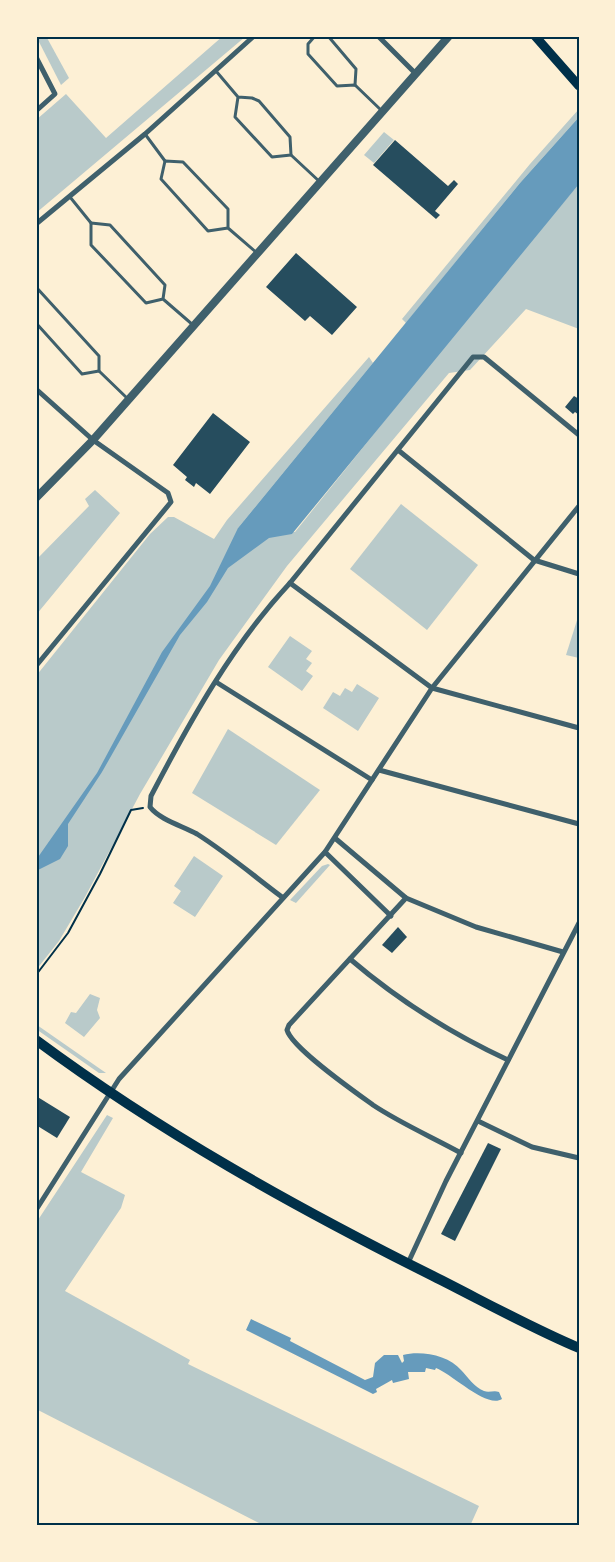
<svg xmlns="http://www.w3.org/2000/svg" width="615" height="1562" viewBox="0 0 615 1562" font-family="Lato,sans-serif">
<rect width="100%" height="100%" fill="#fdf0d5"/>
<g fill="#b9caca">
<path d="M36 36H46L69 78 61 85Z"/>
<path d="M223 36 245 37 36 213V120L66 94 106 138Z"/>
<path d="M579 109V117L520 183 406 323 402 319 530 164Z"/>
<path d="M384 132 394 140 374 163 364 155Z"/>
<path d="M579 184V329L526 309 470 370 449 373 287 566 219 660 140 794 85 897 59 941 36 970V676L150 534 168 517H174L214 539 227 520 369 357 373 363 238 528 295 532 501 276Z"/>
<path d="M95 490 120 513 36 615V560L89 506 85 499Z"/>
<path d="M401 504 478 565 427 630 350 569Z"/>
<path d="M579 614V658L566 655Z"/>
<path d="M290 636 312 651 306 659 312 663 306 671 313 676 302 691 268 667Z"/>
<path d="M357 684 379 698 358 731 323 708 333 692 340 696 345 688 352 692Z"/>
<path d="M228 729 320 790 276 845 192 793Z"/>
<path d="M194 856 223 876 195 917 173 903 181 891 174 886Z"/>
<path d="M328 864 330 865 296 903 290 900 322 866Z"/>
<path d="M90 994 100 998 97 1010 100 1018 84 1037 65 1023 71 1012 76 1013Z"/>
<path d="M36 1024 37 1025 106 1073H99L36 1029Z"/>
<path d="M107 1115 113 1118 81 1172 125 1195 121 1208 65 1291 190 1360 188 1364 479 1506 470 1526H265L36 1409V1223Z"/>
</g>
<g fill="#669bbc">
<path d="M579 117V184L292 534 269 538 228 568 207 602 180 635 102 772 68 824V846L60 859 36 871V860L97 773 162 652 210 586 238 528 520 183Z"/>
<path d="M251 1319 291 1338 290 1341 365 1380 373 1377 375 1363 384 1355H398L402 1363 404 1361 403 1355C420 1350 449 1355 461 1370 468 1377 474 1387 484 1391 489 1393 494 1390 499 1392L502 1399C487 1409 452 1374 436 1368L435 1370 426 1368 425 1372H408L409 1379 393 1383 392 1380 376 1389 377 1392 373 1394 246 1330Z"/>
</g>
<g fill="#264d5e">
<path d="M395 140 448 186 454 180 458 184 435 211 440 215 436 219 373 165Z"/>
<path d="M296 253 357 307 332 335 310 316 305 321 266 287Z"/>
<path d="M574 396 579 399V415L575 412 573 414 565 407Z"/>
<path d="M213 413 250 442 210 494 196 483 194 487 185 480 187 477 173 465Z"/>
<path d="M398 927 407 937 392 953 382 945Z"/>
<path d="M36 1096 70 1117 57 1138 36 1125Z"/>
<path d="M488 1143 501 1149 455 1241 441 1234Z"/>
</g>
<g fill="none" stroke-linecap="round" stroke-linejoin="round">
<path stroke="#003049" stroke-width="2" d="M36 975 68 933 100 874 131 810 143 808"/>
<g stroke="#3f606c" stroke-width="3">
<path d="M315 36 308 44V54L337 86 355 85 382 111"/>
<path d="M328 36 356 69 355 85"/>
<path d="M216 71 238 97 235 117 272 157 291 155 290 137 259 101 252 98 238 97"/>
<path d="M145 134 165 161"/>
<path d="M291 155 320 182"/>
<path d="M70 197 91 223"/>
<path d="M228 228V209L183 162 165 161 161 179 208 231 228 228 257 253"/>
<path d="M36 287 99 356V371L128 399"/>
<path d="M163 299 165 285 110 225 91 223V245L146 303 163 299 193 325"/>
<path d="M36 323 82 374 99 371"/>
</g>
<g stroke="#3f606c" stroke-width="5">
<path d="M378 36 416 74"/>
<path d="M36 57 55 94 36 111"/>
<path d="M36 224 145 134 254 36"/>
<path d="M36 389 93 440 168 493 171 502 36 666"/>
<path d="M398 450 534 560 579 574"/>
<path d="M290 583 432 688 579 728"/>
<path d="M216 682 372 780"/>
<path d="M379 770 579 824"/>
<path d="M336 839 406 898 476 927 563 952"/>
<path d="M325 852 391 916"/>
<path d="M282 897C254 876 227 853 197 834 183 826 160 820 150 807L151 796C190 721 232 645 290 583L473 357H484L579 435"/>
<path d="M406 898 289 1025 287 1030C292 1048 355 1092 373 1105 400 1123 432 1137 461 1153"/>
<path d="M350 959C398 1000 450 1033 508 1060"/>
<path d="M478 1121 532 1147 579 1158"/>
<path d="M36 1210 119 1079 325 852 432 688 579 506"/>
<path d="M408 1263 446 1181 579 923"/>
</g>
<path stroke="#3f606c" stroke-width="8" d="M36 498 93 440 449 36"/>
<path stroke="#003049" stroke-width="9" d="M535 36 579 86"/>
<path stroke="#003049" stroke-width="10" d="M36 1040C160 1132 295 1207 433 1276 481 1300 529 1327 579 1348"/>
</g>
<rect width="615" height="1562" fill="none" stroke="#fdf0d5" stroke-width="75"/>
<rect x="38" y="38" width="540" height="1486" fill="none" stroke="#003049" stroke-width="2"/>
</svg>
